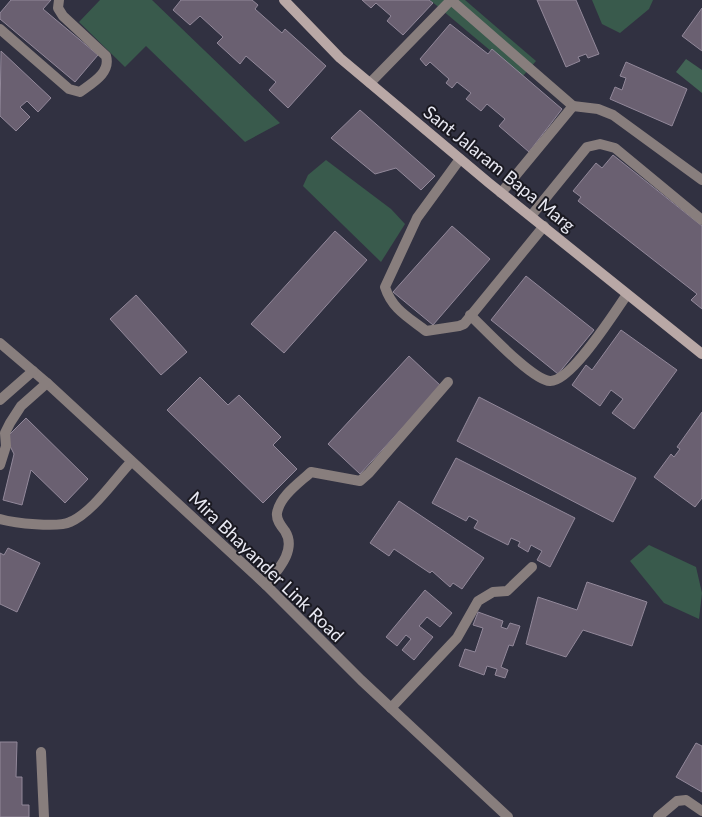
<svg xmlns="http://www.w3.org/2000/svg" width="702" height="817" viewBox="0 0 702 817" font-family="Lato,sans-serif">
<rect width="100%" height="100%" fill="#313141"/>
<g fill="#395a4c">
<path d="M100 0H152L280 123 245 142 146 46 125 67 79 22Z"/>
<path d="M430 0H465L536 61 522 77Z"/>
<path d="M592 0H653L649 9 620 33 602 24Z"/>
<path d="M326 160 391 209 405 224 381 262 303 186 308 175Z"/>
<path d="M649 545 696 567 702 593 699 619 664 603 630 561Z"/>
</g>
<path fill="#426455" d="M686 59 702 70V93L676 72Z"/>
<g fill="#6a6071" stroke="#92889a">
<path d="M11 0H51L43 9 98 55 75 82 0 19V13Z"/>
<path d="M181 0H252L258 5 255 9 282 33 285 29 326 66 288 108 269 90 276 82 246 56 240 64 217 43 223 37 200 16 190 25 173 10Z"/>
<path d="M362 0H429L433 3 403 35 387 21 391 16 376 3 371 8Z"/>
<path d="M537 0H576L599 54 588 58 586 54 578 57 580 61 566 67Z"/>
<path d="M702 8V51L682 36Z"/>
<path d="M450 24 488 54 492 49 562 109 529 152 499 126 505 119 487 104 481 111 466 99 471 93 457 82 452 88 446 83 449 79 430 62 426 66 420 59Z"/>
<path d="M1 51 51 98 38 112 27 101 20 107 30 117 16 131 0 116Z"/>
<path d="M626 62 687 89 672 126 610 99 615 87 622 90 626 78 620 76Z"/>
<path d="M360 110 435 176 421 190 396 168 375 174 331 138Z"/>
<path d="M613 155 702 226V309L691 300 697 294 578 201 581 197 573 191 596 163 602 168Z"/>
<path d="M452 226 490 259 433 325 393 292Z"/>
<path d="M335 231 367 260 284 353 251 324Z"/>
<path d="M526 276 594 330 558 374 491 320Z"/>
<path d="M136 295 187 352 161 375 110 319Z"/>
<path d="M621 330 677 370 634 429 612 413 623 399 611 390 600 406 572 385 586 365 592 370Z"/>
<path d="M409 356 441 386 360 474 328 444Z"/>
<path d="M200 377 228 405 239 395 281 437 273 445 297 469 263 503 167 410Z"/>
<path d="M479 397 636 478 613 522 457 441Z"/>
<path d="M702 412V498L695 507 654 477 671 454 674 457 680 449 677 447Z"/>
<path d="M26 418 88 479 65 503 31 470 22 505 3 500 14 454 6 438Z"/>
<path d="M456 458 575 518 550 567 537 560 542 551 531 545 528 552 518 546 520 542 511 538 508 545 474 528 478 521 469 516 466 521 432 503Z"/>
<path d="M399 501 484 558 462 589 453 583 450 587 432 571 430 573 394 549 389 556 370 543Z"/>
<path d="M8 548 40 563 17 612 0 604V553L4 555Z"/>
<path d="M587 582 647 602 632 646 583 630 566 657 526 644 538 597 577 610Z"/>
<path d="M425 590 452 613 440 627 427 617 419 626 433 637 414 660 402 650 411 639 406 635 397 646 386 637Z"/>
<path d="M478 612 503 621 501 627 507 629 510 623 520 626 513 646 509 645 501 667 508 670 505 678 495 675 497 669 487 666 484 675 459 666 465 649 475 652 483 628 473 625Z"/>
<path d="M0 742H17L16 777H22V805H29V817H0Z"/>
<path d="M696 743 702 746V792L676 777Z"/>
</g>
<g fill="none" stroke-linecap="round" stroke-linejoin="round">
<g stroke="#887e7d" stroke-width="10">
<path d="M266 585C278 570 297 550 285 531 281 526 276 520 277 513 280 496 299 483 311 472L360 481 369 473 448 382"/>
<path d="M41 752 44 817"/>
</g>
<g stroke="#887e7d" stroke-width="10">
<path d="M451 0 573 106 501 193"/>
<path d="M0 29 69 89 80 92C92 83 111 73 106 56L63 16 58 8 59 0"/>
<path d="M370 83 451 0"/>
<path d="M573 106 598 109 613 115 702 180"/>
<path d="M460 159 417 218 385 287C392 309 408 317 426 331L459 326 464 324 544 226"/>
<path d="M531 216 587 147 600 144 615 148 702 220"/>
<path d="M470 315C485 329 532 380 550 381 571 382 614 313 626 296"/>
<path d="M0 343 47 383 266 585 361 680 508 817"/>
<path d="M0 400 33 371"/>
<path d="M0 465 6 446 5 433 10 423 21 406 47 383"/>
<path d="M0 519C14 523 58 528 70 522 92 513 114 480 131 462"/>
<path d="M391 708 457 638 478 601 493 592 507 591 532 567"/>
<path d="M658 817 677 801 686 800 702 811"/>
</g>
<path stroke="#b9a8a6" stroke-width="10" d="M284 0 340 58 489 183 702 354"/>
</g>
<g text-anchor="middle" stroke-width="4" stroke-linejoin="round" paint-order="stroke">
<g font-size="18" fill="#e9e9f3" stroke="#1a1921">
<text transform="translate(499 169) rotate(39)" y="6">Sant Jalaram Bapa Marg</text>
<text transform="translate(266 567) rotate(44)" y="6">Mira Bhayander Link Road</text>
</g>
</g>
</svg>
